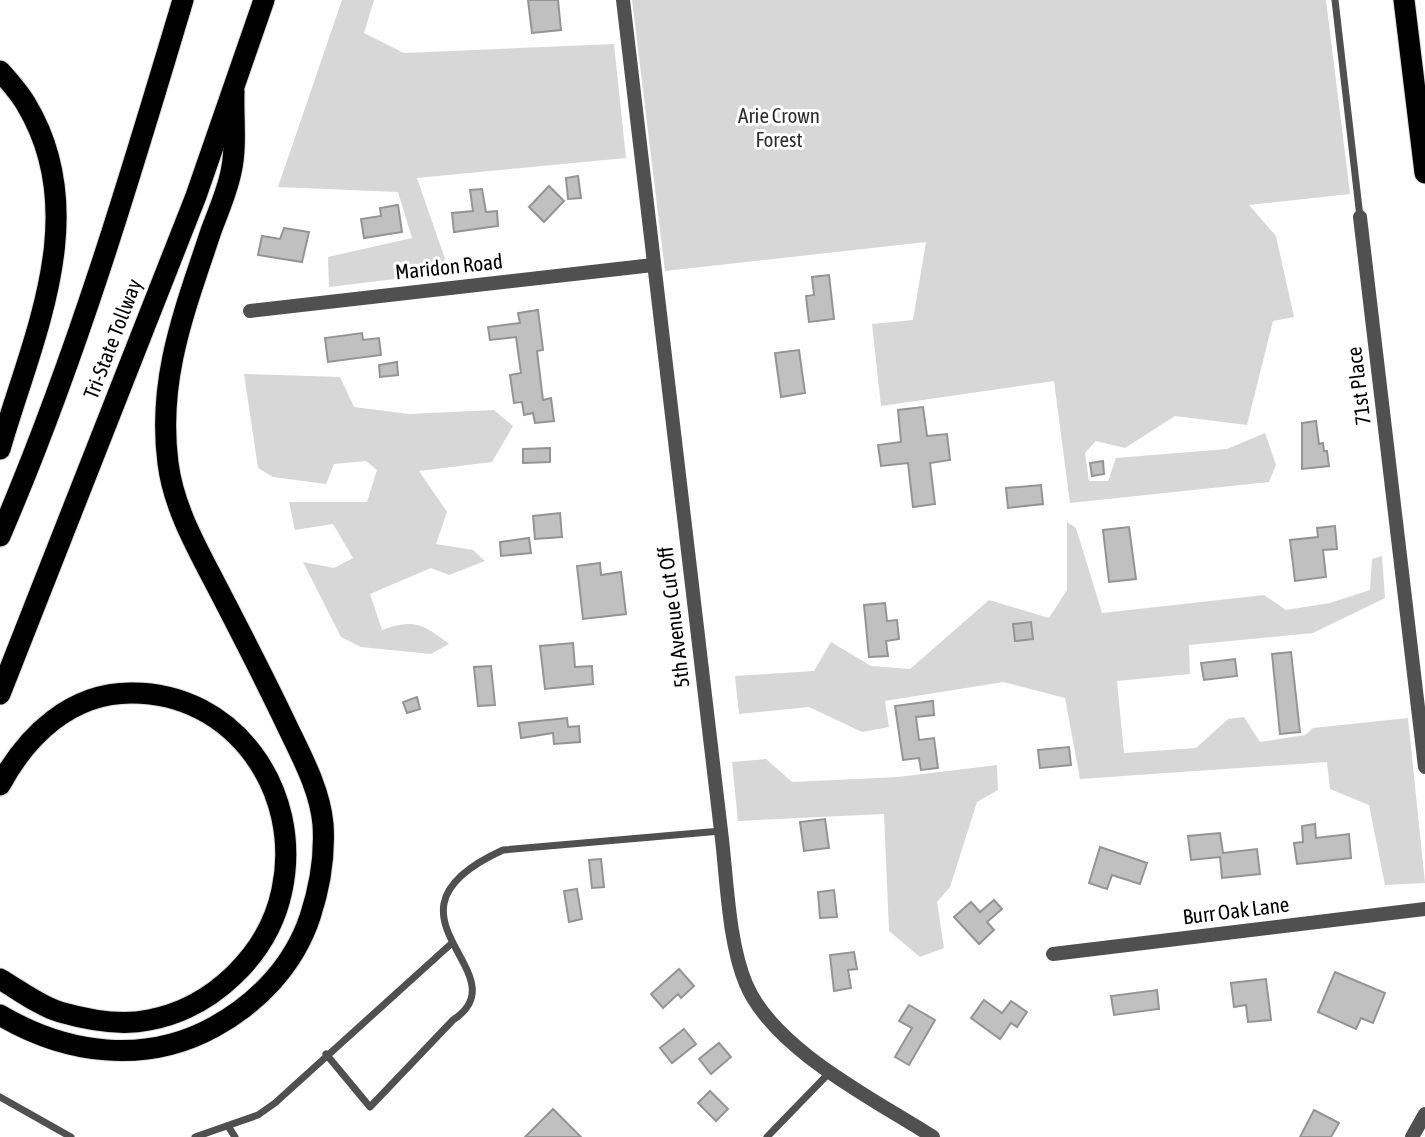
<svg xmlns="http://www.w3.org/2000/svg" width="1425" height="1137" viewBox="0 0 1425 1137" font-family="'Asap Condensed',sans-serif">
<rect width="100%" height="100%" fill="#fff"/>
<g fill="#d7d7d7">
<path d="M342 0H374L364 33 404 53 614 44 626 158 417 178 445 259 436 274 329 287 328 257 412 238 398 192 278 187Z"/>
<path d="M632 0H1326L1350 194 1249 205 1276 236 1294 317 1273 321 1247 425 1175 416 1125 448 1096 441 1085 453 1089 481H1108L1116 458 1227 449 1265 433 1276 465 1269 482 1070 503 1054 381 881 406 872 324 913 320 926 242 665 271Z"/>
<path d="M244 374 340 377 354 407 409 414 494 410 513 426 492 462 419 471 447 512 436 544 473 550 485 561 449 575 431 568 370 594 382 630C414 619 422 623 449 644L431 654 361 647 341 637 303 562 334 568 353 558 333 524 295 530 289 502H367L377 470 366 461 334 464 326 484 273 477 258 468Z"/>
<path d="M1067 522 1076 528 1102 613 1264 595 1286 610 1330 603 1370 590 1372 559 1382 556 1385 598 1313 633 1189 645 1190 674 1117 681 1124 753 1196 748 1228 719 1244 717 1260 742 1305 735 1313 728 1408 718 1425 883 1385 885 1369 805 1330 789 1327 762 1080 779 1065 698 1003 682 885 701 889 727 862 732 809 707 739 714 735 676 814 671 831 642 871 666 910 669 989 600 1049 618 1067 590Z"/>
<path d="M766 759 792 782 898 777 997 765 998 790 977 802 950 887 937 902 944 948 920 957 889 931 884 814 738 821 732 762Z"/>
</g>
<g fill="#c0c0c0" stroke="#949494" stroke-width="2">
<path d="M528 0H558L561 30 532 33Z"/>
<path d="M578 176 581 198 568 199 566 178Z"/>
<path d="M549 186 564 201 544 222 529 207Z"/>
<path d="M482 189 486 212 497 211 498 226 454 232 452 213 473 211 470 190Z"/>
<path d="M398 205 402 232 364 238 361 219 381 216 380 208Z"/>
<path d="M284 228 309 232 302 262 258 255 262 236 280 239Z"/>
<path d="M829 275 834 319 809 322 806 296 814 295 812 277Z"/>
<path d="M538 310 543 350 537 351 543 400 551 398 554 421 535 423 533 413 524 415 522 402 514 403 510 375 521 373 516 337 490 340 488 327 520 323 518 313Z"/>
<path d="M362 333 363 340 379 338 381 355 328 362 325 338Z"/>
<path d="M799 350 805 393 781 397 775 353Z"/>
<path d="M397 362 398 375 380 377 379 365Z"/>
<path d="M923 407 927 436 947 434 950 460 930 463 935 504 913 507 908 463 881 466 878 445 901 442 898 410Z"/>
<path d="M1316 421 1319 444 1323 443 1324 451H1327L1329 466 1302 469V423Z"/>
<path d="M550 448V462L523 463V449Z"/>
<path d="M1103 461 1104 474 1092 476 1090 463Z"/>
<path d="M1041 485 1043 504 1008 508 1006 488Z"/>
<path d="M560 513 562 537 535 539 533 516Z"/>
<path d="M1335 526 1337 549 1323 550 1326 577 1295 581 1290 540 1318 537 1317 528Z"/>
<path d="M1129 527 1136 579 1109 582 1103 530Z"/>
<path d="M529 538 531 553 501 556 500 542Z"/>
<path d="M600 563 601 575 621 572 626 614 583 619 577 566Z"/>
<path d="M885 603 887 621 897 620 899 639 886 641 888 656 869 657 864 605Z"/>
<path d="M1031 622 1033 639 1015 641 1013 624Z"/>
<path d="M573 643 575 667 592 666 593 684 545 689 540 646Z"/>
<path d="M1291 652 1300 732 1280 734 1272 654Z"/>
<path d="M1235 659 1237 676 1204 680 1201 663Z"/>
<path d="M491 666 495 705 478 706 474 667Z"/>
<path d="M417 697 420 709 407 713 403 702Z"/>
<path d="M933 701 934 715 916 717 919 740 934 738 938 768 921 770 919 758 903 760 895 706Z"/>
<path d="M567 718 568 727 579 726 580 742 554 744 553 733 521 738 519 723Z"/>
<path d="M1069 747 1071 765 1040 768 1038 750Z"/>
<path d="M825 819 829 848 804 851 800 822Z"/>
<path d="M1315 824 1316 838 1349 834 1351 858 1297 864 1294 843 1303 842 1302 826Z"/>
<path d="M1220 833 1223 853 1257 849 1260 874 1222 878 1220 857 1191 860 1188 836Z"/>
<path d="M1100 847 1147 863 1140 884 1112 875 1107 889 1089 883Z"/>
<path d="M601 859 604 887 592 888 589 860Z"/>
<path d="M577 889 582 919 569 922 564 891Z"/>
<path d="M834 890 837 917 820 918 818 892Z"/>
<path d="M994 900 1002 909 987 922 994 930 979 944 954 917 971 902 980 912Z"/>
<path d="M854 952 857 969 848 970 851 988 834 991 830 955Z"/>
<path d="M679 969 694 986 681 998 678 994 663 1008 651 994Z"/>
<path d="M1335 972 1385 993 1373 1023 1361 1018 1356 1029 1318 1012Z"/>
<path d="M1266 979 1271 1020 1248 1022 1246 1005 1234 1007 1231 983Z"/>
<path d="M1157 990 1159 1009 1114 1015 1111 996Z"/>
<path d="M984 1000 1002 1013 1011 1001 1027 1012 1017 1027 1011 1023 1000 1039 971 1018Z"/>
<path d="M909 1005 935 1020 909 1065 895 1057 912 1028 899 1021Z"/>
<path d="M684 1029 696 1044 672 1063 660 1048Z"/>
<path d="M719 1043 731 1057 711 1074 699 1059Z"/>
<path d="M710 1091 728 1109 716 1121 698 1103Z"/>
<path d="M553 1109 581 1137H525Z"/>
<path d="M1314 1110 1339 1123 1331 1137H1300Z"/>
</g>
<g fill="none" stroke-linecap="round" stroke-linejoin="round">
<defs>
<g id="highway">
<path d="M1404 0 1425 173"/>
<path d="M0 71C9 81 19 92 26 104 93 215 32 338 0 449"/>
<path d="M0 536C75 362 129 181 183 0"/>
<path d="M0 694 196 196 264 0"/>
<path d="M0 785C27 735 71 693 131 693 234 692 303 791 282 890 269 954 213 1008 149 1020 121 1026 88 1020 60 1012 40 1006 19 990 0 979"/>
<path d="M0 1015C66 1054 145 1065 214 1027 258 1003 294 965 310 917 320 887 325 855 323 824 320 791 303 759 289 730 265 679 239 629 213 579 194 543 173 504 168 463 157 378 185 310 211 231 218 212 227 192 231 172 237 147 233 116 234 91"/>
</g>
</defs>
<use href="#highway" stroke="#dbdbdb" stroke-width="23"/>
<g stroke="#505050" stroke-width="7">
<path d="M1335 0 1360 217"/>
<path d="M326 1054 370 1107 453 1020C525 973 362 914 503 850L721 831"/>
<path d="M0 1097 71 1137"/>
<path d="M228 1126 235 1137"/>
<path d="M195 1137 258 1115 275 1103 452 943"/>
<path d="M767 1137 831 1071"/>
</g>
<g stroke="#505050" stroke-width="14">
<path d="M623 0 721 831C727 878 728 941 746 984 774 1050 874 1099 933 1137"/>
<path d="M1360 217 1425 767"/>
<path d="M250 311 653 265"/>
<path d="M1053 954 1425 909"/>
<path d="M1412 1137 1425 1114"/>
</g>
<use href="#highway" stroke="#000" stroke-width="21"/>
</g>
<g text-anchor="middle" stroke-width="6" stroke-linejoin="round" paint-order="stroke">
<g font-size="21" fill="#2e2e2e" stroke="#fff">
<text x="779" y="123">Arie Crown<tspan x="779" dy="24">Forest</tspan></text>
</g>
<g font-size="21" fill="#000" stroke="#fff">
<text transform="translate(449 267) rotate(-6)" y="7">Maridon Road</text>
<text transform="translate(113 339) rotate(-69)" y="7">Tri-State Tollway</text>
<text transform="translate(1359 386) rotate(-97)" y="7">71st Place</text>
<text transform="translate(674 617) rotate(-97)" y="7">5th Avenue Cut Off</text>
<text transform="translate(1236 911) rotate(-7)" y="7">Burr Oak Lane</text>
</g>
</g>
</svg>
